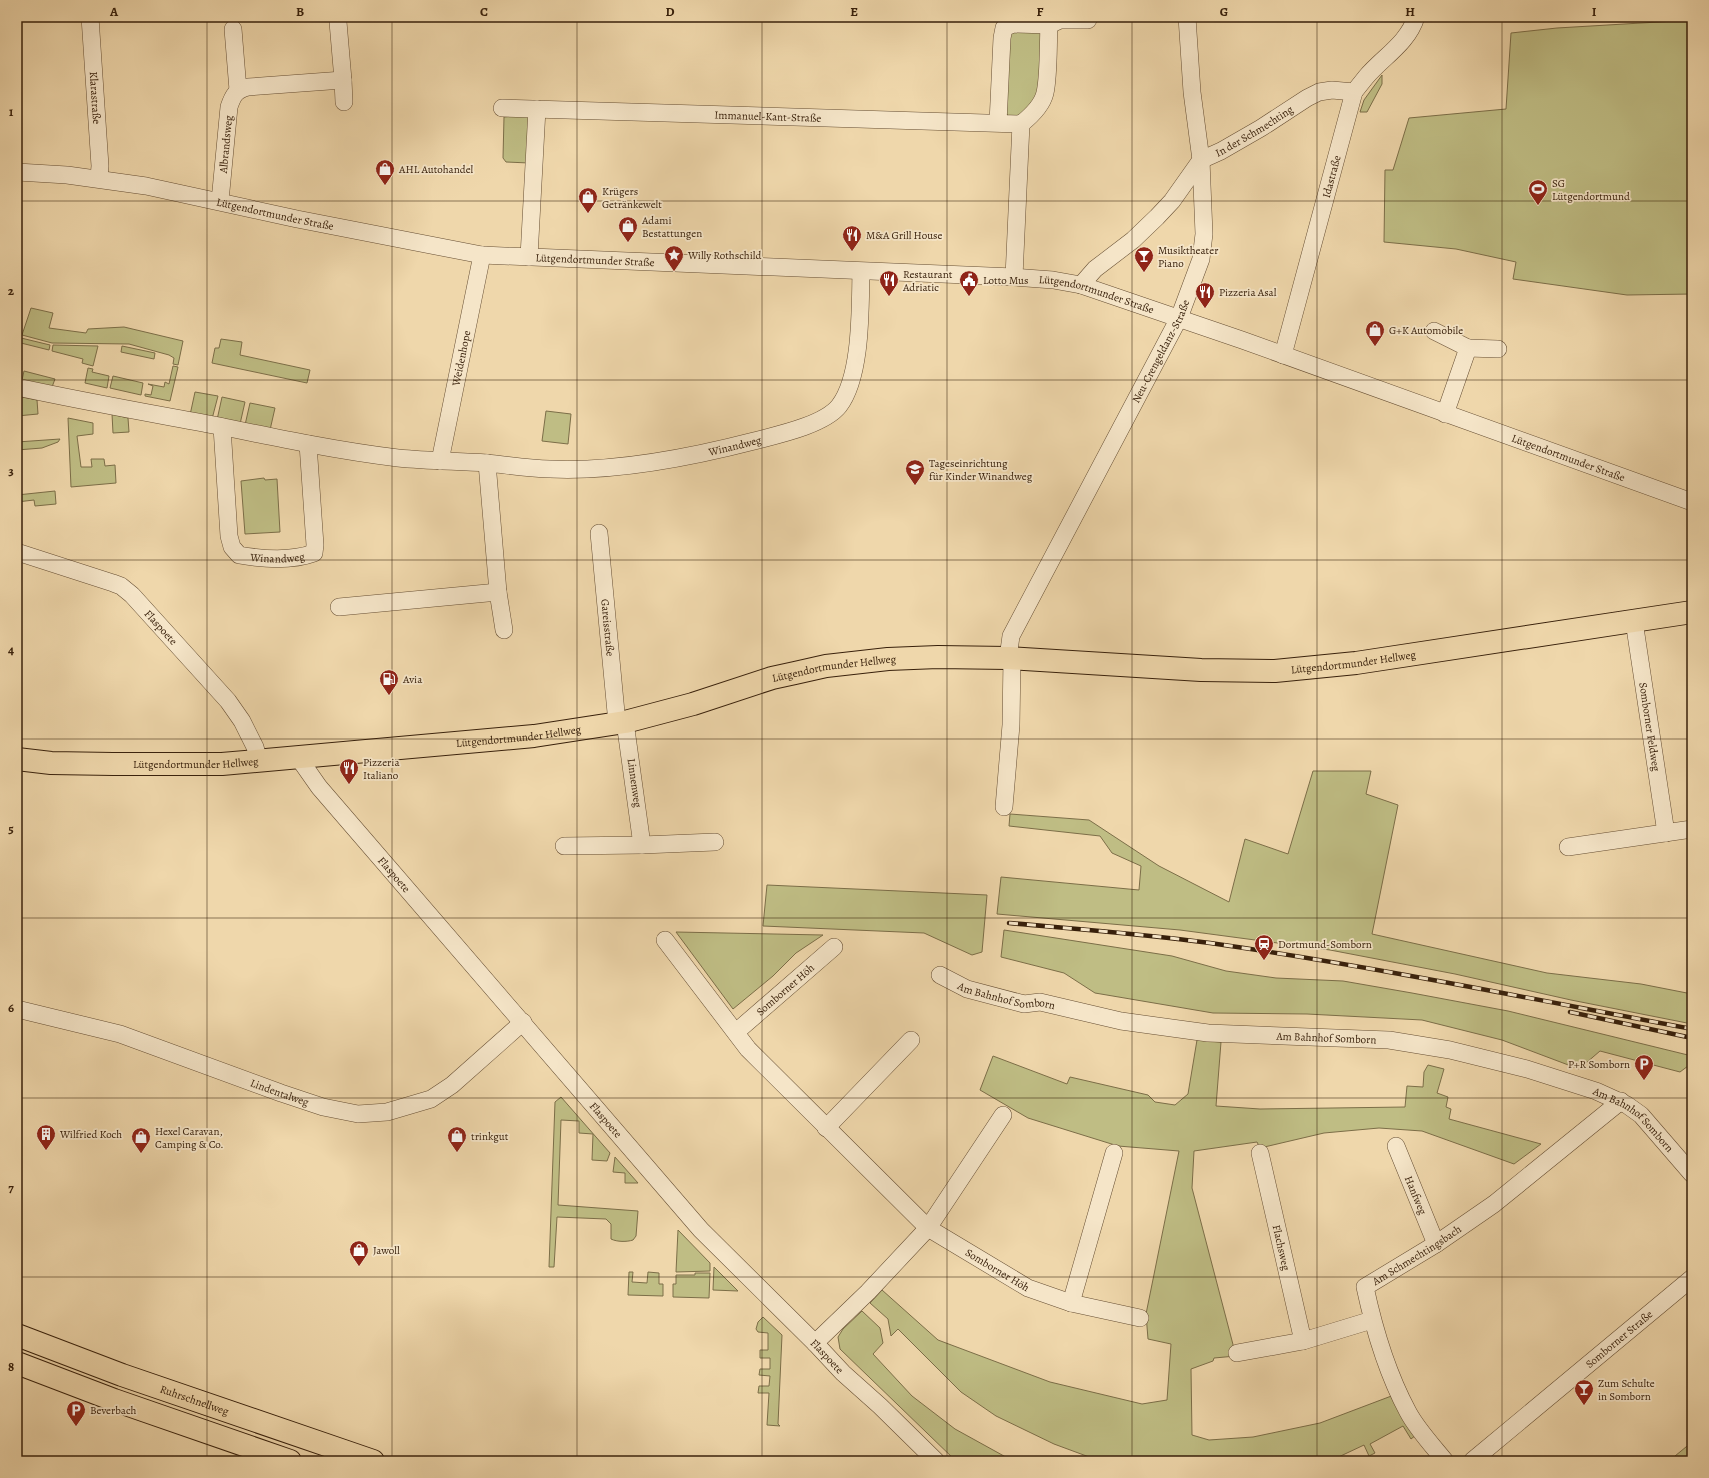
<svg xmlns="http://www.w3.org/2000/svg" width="1709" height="1478" viewBox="0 0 1709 1478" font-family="Alegreya,serif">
<rect width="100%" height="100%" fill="#efd7ab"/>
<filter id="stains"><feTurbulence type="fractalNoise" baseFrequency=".005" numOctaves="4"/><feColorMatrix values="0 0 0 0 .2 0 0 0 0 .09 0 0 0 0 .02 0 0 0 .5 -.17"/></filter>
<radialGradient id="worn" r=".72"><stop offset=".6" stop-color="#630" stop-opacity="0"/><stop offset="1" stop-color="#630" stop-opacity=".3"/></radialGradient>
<g fill="#bfbd84" stroke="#7c6e48">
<path d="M1692 20V294L1627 295 1513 279 1516 262 1456 249 1384 242 1385 170H1393L1409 118 1506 109 1511 33 1557 28Z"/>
<path d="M1041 30 1042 91 1020 116 1011 117 1006 114 1010 31Z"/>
<path d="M1382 75V84L1367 112H1360L1364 100Z"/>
<path d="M529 114V163L506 162 503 158 504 117Z"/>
<path d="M31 308 53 313 49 328 86 333 88 329 124 327 183 341 178 365 173 364 174 358 169 355 129 344 52 343 22 335Z"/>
<path d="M17 337 50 345 49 350 17 342Z"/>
<path d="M221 339 242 342 240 355 310 370 307 383 212 363 215 348H219Z"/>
<path d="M53 345 98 346 93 366 82 363 83 359 52 351Z"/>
<path d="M122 346 155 353 154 359 121 352Z"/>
<path d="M173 366 178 367 170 401 145 396V394L151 395 153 386 148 384 164 387 165 382 169 384Z"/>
<path d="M88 368 93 369 92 372 109 376 107 388 85 383Z"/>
<path d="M24 371 55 379 52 387 22 380Z"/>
<path d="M113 376 143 383 141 395 110 388Z"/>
<path d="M195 392 218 396 212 419 190 415Z"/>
<path d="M17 396 37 400 38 414 17 416Z"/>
<path d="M222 397 245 402 240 424 217 420Z"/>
<path d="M250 403 275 408 270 430 245 425Z"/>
<path d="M546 411 571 414 568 444 542 441Z"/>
<path d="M112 414 128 418 129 432 113 433Z"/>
<path d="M68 418 93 423V434L77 436 81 467H92L91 459H104L105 466 115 465 116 483 71 487Z"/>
<path d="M60 439 58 442 42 448 17 450V442Z"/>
<path d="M264 478 265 480 277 479 280 532 245 534 241 481Z"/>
<path d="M55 491 56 504 35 506 34 500 17 502V495Z"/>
<path d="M1313 771H1371L1366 794 1398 805 1372 934 1547 973 1641 984 1692 994V1024L1571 1000 1455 974 1330 950 1180 930 997 914 1001 877 1139 890 1141 866 1112 853 1100 836 1009 826 1010 814 1089 820 1159 866 1229 902 1245 839 1288 854Z"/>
<path d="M767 885 987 895 982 952 972 955 924 933 763 926Z"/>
<path d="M1004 930 1172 956 1226 971 1276 978 1343 981 1412 993 1508 1011 1692 1056V1063L1680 1072 1600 1051 1579 1069 1502 1040 1422 1020 1307 1014 1213 1013 1095 993 1064 973 1001 957Z"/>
<path d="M676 932 823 935 796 953 773 976 733 1009Z"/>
<path d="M1197 1040 1221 1042 1216 1106 1260 1109 1405 1107 1407 1086 1423 1087 1424 1072 1428 1065 1444 1069 1437 1093 1448 1097 1446 1107 1451 1109 1449 1119 1541 1144 1514 1164 1422 1131 1379 1128 1324 1133 1260 1148 1257 1142 1194 1151 1192 1188 1236 1356 1214 1358 1213 1361 1191 1369 1192 1435 1209 1440 1253 1437 1320 1423 1394 1395 1416 1435 1411 1439 1403 1426 1370 1444 1375 1453 1369 1456 1364 1445 1330 1461H1100L1054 1444 996 1416 961 1392 898 1329 891 1336 888 1319 870 1303 882 1290 938 1340 1050 1382 1142 1404 1167 1400 1171 1344 1148 1339 1146 1314 1179 1151 1118 1146 1028 1118 980 1090 993 1056 1067 1084 1070 1077 1148 1095 1155 1102 1175 1105 1188 1094Z"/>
<path d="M561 1097 610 1153 607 1161 592 1160 593 1134 579 1133V1121L561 1120 558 1205 638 1211 636 1236 633 1240C627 1242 617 1242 611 1239V1224L606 1219 557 1217 554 1267H549L555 1102Z"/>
<path d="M615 1157 638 1183H625V1173L613 1172Z"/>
<path d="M678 1230 710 1263V1271L676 1272Z"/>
<path d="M714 1267 738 1291 713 1290Z"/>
<path d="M629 1272H633L632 1282 647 1283 648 1272 659 1273V1284H663V1296L628 1295Z"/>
<path d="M695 1273H710L709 1298 673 1297V1284H676V1275H695Z"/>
<path d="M862 1311 880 1328 883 1343 873 1354 912 1396 955 1429 1013 1461H956L840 1349 838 1337 843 1329Z"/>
<path d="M763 1317 782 1335 778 1424 780 1426 767 1425 769 1393H758L759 1386H769L770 1376 759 1375 760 1369H770V1358H760V1350H768V1333L758 1332 756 1329 758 1322Z"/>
<path d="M1692 1442V1461H1680L1675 1456Z"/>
</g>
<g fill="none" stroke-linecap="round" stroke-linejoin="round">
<defs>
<g id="minor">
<path id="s1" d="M90 17 100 166 99 178"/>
<path d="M338 22 343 80"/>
<path d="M1049 25 1060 20H1088"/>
<path d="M233 29 238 90"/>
<path id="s2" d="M502 108 1021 124C1031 116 1042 106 1045 93 1049 75 1048 44 1049 25L1013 24 1004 28 1002 38 998 123"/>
<path id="s3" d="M17 172 67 175 146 186 297 219 482 255 1014 277 1053 280 1081 285 1242 340 1692 502"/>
<path id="s4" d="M220 201 229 107C233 95 236 90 248 87L343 80 344 102"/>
<path d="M529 257 537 109"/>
<path d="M1014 277 1021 124"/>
<path id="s5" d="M1081 285 1095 269 1133 240 1157 217 1172 201 1201 160 1221 151 1261 128 1307 98 1319 92 1332 90 1354 92"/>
<path d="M1434 331 1468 348"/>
<path id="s6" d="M1283 355 1354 92C1358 87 1362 82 1366 77 1383 57 1408 43 1416 17"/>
<path id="s7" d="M17 387C86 402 155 414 224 427 282 439 340 451 398 458 428 461 457 461 487 463 508 465 529 469 550 469 614 472 692 457 754 441 777 435 824 425 839 406 862 376 860 308 861 272"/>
<path d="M1445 414 1468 348 1498 349"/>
<path id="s8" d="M222 427 229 536 232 547 239 555C262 559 292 561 314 553L315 545 308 444"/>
<path id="s9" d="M440 461 482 255"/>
<path d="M487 463 498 592 504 630"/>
<path id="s10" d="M599 533 617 723"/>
<path id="s11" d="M17 552 113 583 121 586 132 595 228 701 242 721 255 747 259 761"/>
<path d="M339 607 498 592"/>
<path id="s12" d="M1634 621 1666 833"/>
<path id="s13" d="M1008 658 1011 636 1179 318 1201 259 1204 234 1201 160 1192 92 1187 17"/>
<path id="s14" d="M298 757 319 787 701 1230 815 1343 843 1373 880 1406 936 1461"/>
<path d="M1004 807 1011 725 1012 658"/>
<path d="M642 845 715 842"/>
<path d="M564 846 642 845 625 722"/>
<path d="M1568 847 1692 829"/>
<path id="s15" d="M665 940 748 1049 928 1228 1028 1288 1071 1303 1140 1318"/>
<path id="s16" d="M940 975 967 989 1024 1004 1040 1002 1121 1021 1208 1033 1389 1040 1450 1050 1527 1069 1596 1091 1627 1105 1641 1115 1692 1174"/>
<path id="s17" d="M17 1009 120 1034 281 1093 323 1107 358 1114 387 1112 431 1099 452 1085 523 1022"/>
<path id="s18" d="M736 1032 834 947"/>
<path d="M826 1128 911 1040"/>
<path id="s19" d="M1396 1146 1436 1244"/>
<path id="s20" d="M1260 1153 1303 1341"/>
<path d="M1071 1303 1114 1153"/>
<path d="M815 1343 868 1292 928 1228 1003 1115"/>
<path d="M1237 1353 1303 1341 1372 1320"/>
<path id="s21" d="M1445 1461C1432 1445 1417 1429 1408 1412 1387 1373 1374 1329 1365 1287L1436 1244 1494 1204 1621 1101"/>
<path id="s22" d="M1472 1461 1692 1278"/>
</g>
<g id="major">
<path id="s23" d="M17 759 51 763 113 764H222L534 736 625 722 693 704 772 678 795 673 826 666 888 659 938 657 1008 658 1201 670 1275 671 1356 663 1692 612"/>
</g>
<g id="highway">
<path id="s24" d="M17 1335 122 1375 373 1461"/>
<path d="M17 1363 114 1400 290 1461"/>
</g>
</defs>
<use href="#minor" stroke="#664e33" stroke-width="18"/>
<use href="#major" stroke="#38200b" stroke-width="24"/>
<use href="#highway" stroke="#38200b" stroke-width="24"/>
<use href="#minor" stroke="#f5e5c8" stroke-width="17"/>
<use href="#major" stroke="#efd7ab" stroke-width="22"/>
<use href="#highway" stroke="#efd7ab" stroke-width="22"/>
<defs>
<g id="rail">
<path d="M1009 923C1076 929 1143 934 1210 943 1371 966 1532 999 1692 1029"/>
<path d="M1570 1012 1692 1038"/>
</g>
</defs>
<use href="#rail" stroke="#38200b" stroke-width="4.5"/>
<use href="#rail" stroke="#f5e5c8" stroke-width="3" stroke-dasharray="9" stroke-linecap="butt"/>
</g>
<path fill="none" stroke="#38200b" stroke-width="1" stroke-opacity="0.55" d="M207 17V1461M392 17V1461M577 17V1461M762 17V1461M947 17V1461M1132 17V1461M1317 17V1461M1502 17V1461M17 201H1692M17 380H1692M17 560H1692M17 739H1692M17 918H1692M17 1098H1692M17 1277H1692"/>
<defs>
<symbol id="shop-pin" viewBox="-11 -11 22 30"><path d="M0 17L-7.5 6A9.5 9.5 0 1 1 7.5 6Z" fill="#8f2418" stroke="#f5e5c8"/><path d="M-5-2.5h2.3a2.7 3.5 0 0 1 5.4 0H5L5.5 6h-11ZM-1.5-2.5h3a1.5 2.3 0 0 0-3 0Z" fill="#fff"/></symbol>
<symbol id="stadium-pin" viewBox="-11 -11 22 30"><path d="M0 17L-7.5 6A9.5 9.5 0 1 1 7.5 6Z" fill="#8f2418" stroke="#f5e5c8"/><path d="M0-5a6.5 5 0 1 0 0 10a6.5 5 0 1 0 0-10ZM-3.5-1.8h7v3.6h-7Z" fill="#fff"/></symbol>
<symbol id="restaurant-pin" viewBox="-11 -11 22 30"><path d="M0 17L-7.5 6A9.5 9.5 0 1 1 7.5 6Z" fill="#8f2418" stroke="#f5e5c8"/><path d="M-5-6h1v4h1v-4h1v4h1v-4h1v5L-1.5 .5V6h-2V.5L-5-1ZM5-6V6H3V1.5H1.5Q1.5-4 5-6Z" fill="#fff"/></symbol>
<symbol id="sight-pin" viewBox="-11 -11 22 30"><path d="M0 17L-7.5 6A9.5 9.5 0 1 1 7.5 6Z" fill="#8f2418" stroke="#f5e5c8"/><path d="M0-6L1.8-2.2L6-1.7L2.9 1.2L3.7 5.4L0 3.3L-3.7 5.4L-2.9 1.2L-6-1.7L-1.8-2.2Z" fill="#fff"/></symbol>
<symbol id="bar-pin" viewBox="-11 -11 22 30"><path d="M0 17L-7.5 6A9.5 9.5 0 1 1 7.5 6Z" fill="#8f2418" stroke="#f5e5c8"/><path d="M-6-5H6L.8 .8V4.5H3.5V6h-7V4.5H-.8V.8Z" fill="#fff"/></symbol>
<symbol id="civic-pin" viewBox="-11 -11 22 30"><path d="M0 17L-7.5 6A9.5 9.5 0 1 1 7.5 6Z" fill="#8f2418" stroke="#f5e5c8"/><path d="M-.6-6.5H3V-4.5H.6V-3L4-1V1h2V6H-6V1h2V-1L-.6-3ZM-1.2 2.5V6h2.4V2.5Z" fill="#fff"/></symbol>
<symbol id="school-pin" viewBox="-11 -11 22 30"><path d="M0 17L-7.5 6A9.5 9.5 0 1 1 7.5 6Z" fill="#8f2418" stroke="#f5e5c8"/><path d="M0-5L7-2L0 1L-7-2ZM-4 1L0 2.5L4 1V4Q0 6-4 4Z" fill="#fff"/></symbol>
<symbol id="fuel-pin" viewBox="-11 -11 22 30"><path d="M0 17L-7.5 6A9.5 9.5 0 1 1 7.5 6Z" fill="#8f2418" stroke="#f5e5c8"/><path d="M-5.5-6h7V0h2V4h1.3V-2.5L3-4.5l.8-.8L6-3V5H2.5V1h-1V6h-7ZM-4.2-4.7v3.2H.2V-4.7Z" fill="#fff"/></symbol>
<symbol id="station-pin" viewBox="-11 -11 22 30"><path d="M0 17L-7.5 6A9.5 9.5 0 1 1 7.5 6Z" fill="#8f2418" stroke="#f5e5c8"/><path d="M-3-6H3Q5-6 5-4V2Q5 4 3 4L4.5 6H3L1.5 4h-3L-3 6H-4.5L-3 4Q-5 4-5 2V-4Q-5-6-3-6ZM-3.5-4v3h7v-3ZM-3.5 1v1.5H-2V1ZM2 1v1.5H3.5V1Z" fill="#fff"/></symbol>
<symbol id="parking-pin" viewBox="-11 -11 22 30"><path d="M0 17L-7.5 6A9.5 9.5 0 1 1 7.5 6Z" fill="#8f2418" stroke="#f5e5c8"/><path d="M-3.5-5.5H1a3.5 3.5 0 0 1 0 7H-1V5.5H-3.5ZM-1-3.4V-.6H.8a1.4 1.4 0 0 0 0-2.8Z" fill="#fff"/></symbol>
<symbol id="building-pin" viewBox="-11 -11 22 30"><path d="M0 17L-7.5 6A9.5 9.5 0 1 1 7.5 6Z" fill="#8f2418" stroke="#f5e5c8"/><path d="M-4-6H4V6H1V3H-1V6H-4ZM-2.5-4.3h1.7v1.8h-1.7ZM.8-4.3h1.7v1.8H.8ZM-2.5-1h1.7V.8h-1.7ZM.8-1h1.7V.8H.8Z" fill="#fff"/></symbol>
</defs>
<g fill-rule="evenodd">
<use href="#shop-pin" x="374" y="158" width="22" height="30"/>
<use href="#stadium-pin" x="1527" y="178" width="22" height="30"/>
<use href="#shop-pin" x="577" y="186" width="22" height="30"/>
<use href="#shop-pin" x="617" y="215" width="22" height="30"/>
<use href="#restaurant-pin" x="841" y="224" width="22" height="30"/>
<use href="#sight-pin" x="663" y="244" width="22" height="30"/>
<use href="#bar-pin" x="1133" y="245" width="22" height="30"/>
<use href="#restaurant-pin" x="878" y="269" width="22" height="30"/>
<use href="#civic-pin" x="958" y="269" width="22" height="30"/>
<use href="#restaurant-pin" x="1194" y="281" width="22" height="30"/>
<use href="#shop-pin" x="1364" y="319" width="22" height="30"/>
<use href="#school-pin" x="904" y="458" width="22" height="30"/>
<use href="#fuel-pin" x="378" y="668" width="22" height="30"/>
<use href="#restaurant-pin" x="338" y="757" width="22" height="30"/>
<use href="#station-pin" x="1253" y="933" width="22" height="30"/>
<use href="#parking-pin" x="1633" y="1053" width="22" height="30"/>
<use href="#building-pin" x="35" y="1123" width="22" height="30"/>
<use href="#shop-pin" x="446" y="1125" width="22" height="30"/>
<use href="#shop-pin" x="130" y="1126" width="22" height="30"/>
<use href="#shop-pin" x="348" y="1239" width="22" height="30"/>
<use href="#bar-pin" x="1573" y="1378" width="22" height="30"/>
<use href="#parking-pin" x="65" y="1399" width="22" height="30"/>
</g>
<g text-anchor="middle" stroke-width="3.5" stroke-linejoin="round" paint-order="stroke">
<g font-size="11" fill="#38200b" stroke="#f5e5c8">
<text dy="4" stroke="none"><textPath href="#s1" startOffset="81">Klarastraße</textPath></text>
<text dy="4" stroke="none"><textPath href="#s2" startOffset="266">Immanuel-Kant-Straße</textPath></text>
<text dy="4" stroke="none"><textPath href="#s5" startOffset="235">In der Schmechting</textPath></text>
<text dy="4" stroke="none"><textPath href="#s4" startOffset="57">Albrandsweg</textPath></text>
<text dy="4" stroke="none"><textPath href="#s6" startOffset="185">Idastraße</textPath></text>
<text dy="4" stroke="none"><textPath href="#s3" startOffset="262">Lütgendortmunder Straße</textPath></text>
<text dy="4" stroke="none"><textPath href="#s3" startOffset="586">Lütgendortmunder Straße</textPath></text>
<text dy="4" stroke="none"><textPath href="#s3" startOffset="1090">Lütgendortmunder Straße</textPath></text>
<text dy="4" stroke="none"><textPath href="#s13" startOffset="344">Neu-Crengeldanz-Straße</textPath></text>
<text dy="4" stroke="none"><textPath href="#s9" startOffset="105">Weidenhope</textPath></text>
<text dy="4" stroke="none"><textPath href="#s7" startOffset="727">Winandweg</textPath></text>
<text dy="4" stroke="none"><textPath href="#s3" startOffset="1590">Lütgendortmunder Straße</textPath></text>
<text dy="4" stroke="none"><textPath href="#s8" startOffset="170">Winandweg</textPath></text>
<text dy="4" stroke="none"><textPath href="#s11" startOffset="167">Flaspoete</textPath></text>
<text dy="4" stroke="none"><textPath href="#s10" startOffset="95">Gareisstraße</textPath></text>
<text dy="4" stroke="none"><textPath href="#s23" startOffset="1348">Lütgendortmunder Hellweg</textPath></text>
<text dy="4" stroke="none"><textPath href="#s23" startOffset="827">Lütgendortmunder Hellweg</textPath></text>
<text dy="4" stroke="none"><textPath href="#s12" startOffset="107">Somborner Feldweg</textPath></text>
<text dy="4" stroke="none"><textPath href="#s23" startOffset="503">Lütgendortmunder Hellweg</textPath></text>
<text dy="4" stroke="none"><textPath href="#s23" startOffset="179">Lütgendortmunder Hellweg</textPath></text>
<text transform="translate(635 783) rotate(82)" y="4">Linnenweg</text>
<text dy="4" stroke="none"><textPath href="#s14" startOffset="152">Flaspoete</textPath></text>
<text dy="4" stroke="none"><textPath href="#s18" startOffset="65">Somborner Höh</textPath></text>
<text dy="4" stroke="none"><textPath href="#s16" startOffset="71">Am Bahnhof Somborn</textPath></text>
<text dy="4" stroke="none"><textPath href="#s16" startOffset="395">Am Bahnhof Somborn</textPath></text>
<text dy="4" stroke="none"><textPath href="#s17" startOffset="276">Lindentalweg</textPath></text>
<text dy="4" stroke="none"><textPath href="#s14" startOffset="476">Flaspoete</textPath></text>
<text dy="4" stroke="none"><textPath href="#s16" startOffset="719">Am Bahnhof Somborn</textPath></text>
<text dy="4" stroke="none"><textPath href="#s19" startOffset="53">Hanfweg</textPath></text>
<text dy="4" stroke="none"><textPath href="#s20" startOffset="97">Flachsweg</textPath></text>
<text dy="4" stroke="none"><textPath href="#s21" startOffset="255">Am Schmechtingsbach</textPath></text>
<text dy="4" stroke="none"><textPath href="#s15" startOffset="472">Somborner Höh</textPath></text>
<text dy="4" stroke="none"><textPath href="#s22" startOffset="191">Somborner Straße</textPath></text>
<text dy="4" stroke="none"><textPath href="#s14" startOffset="800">Flaspoete</textPath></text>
<text dy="4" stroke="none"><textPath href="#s24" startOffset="189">Ruhrschnellweg</textPath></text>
</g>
<g font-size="11" fill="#38200b" stroke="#f5e5c8" text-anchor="start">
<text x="399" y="173">AHL Autohandel</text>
<text x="1552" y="187">SG<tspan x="1552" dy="13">Lütgendortmund</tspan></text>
<text x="602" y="195">Krügers<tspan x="602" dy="13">Getränkewelt</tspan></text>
<text x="642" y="224">Adami<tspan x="642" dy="13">Bestattungen</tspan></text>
<text x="866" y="239">M&amp;A Grill House</text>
<text x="1158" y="254">Musiktheater<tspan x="1158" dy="13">Piano</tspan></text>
<text x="688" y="259">Willy Rothschild</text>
<text x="903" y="278">Restaurant<tspan x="903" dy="13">Adriatic</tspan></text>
<text x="983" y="284">Lotto Mus</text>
<text x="1219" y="296">Pizzeria Asal</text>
<text x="1389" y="334">G+K Automobile</text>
<text x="929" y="467">Tageseinrichtung<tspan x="929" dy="13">für Kinder Winandweg</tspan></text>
<text x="403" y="683">Avia</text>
<text x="363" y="766">Pizzeria<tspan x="363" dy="13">Italiano</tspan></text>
<text x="1278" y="948">Dortmund-Somborn</text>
<text x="1630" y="1068" text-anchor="end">P+R Somborn</text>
<text x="155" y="1135">Hexel Caravan,<tspan x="155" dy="13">Camping &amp; Co.</tspan></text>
<text x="60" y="1138">Wilfried Koch</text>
<text x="471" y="1140">trinkgut</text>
<text x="373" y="1254">Jawoll</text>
<text x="1598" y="1387">Zum Schulte<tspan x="1598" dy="13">in Somborn</tspan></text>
<text x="90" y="1414">Beverbach</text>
</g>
</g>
<rect width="1709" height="1478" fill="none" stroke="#efd7ab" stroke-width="44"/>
<rect x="22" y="22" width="1665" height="1434" fill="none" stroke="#38200b" stroke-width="1.5"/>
<g font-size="13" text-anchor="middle" font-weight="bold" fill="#38200b">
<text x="114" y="16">A</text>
<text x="300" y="16">B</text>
<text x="484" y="16">C</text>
<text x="670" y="16">D</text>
<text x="854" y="16">E</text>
<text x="1040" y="16">F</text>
<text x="1224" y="16">G</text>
<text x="1410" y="16">H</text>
<text x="1594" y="16">I</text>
<text x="11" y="116">1</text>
<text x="11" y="295">2</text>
<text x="11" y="475">3</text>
<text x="11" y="654">4</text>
<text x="11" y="833">5</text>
<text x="11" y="1012">6</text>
<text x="11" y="1192">7</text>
<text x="11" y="1371">8</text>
</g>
<rect width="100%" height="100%" filter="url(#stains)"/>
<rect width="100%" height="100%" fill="url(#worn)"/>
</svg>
